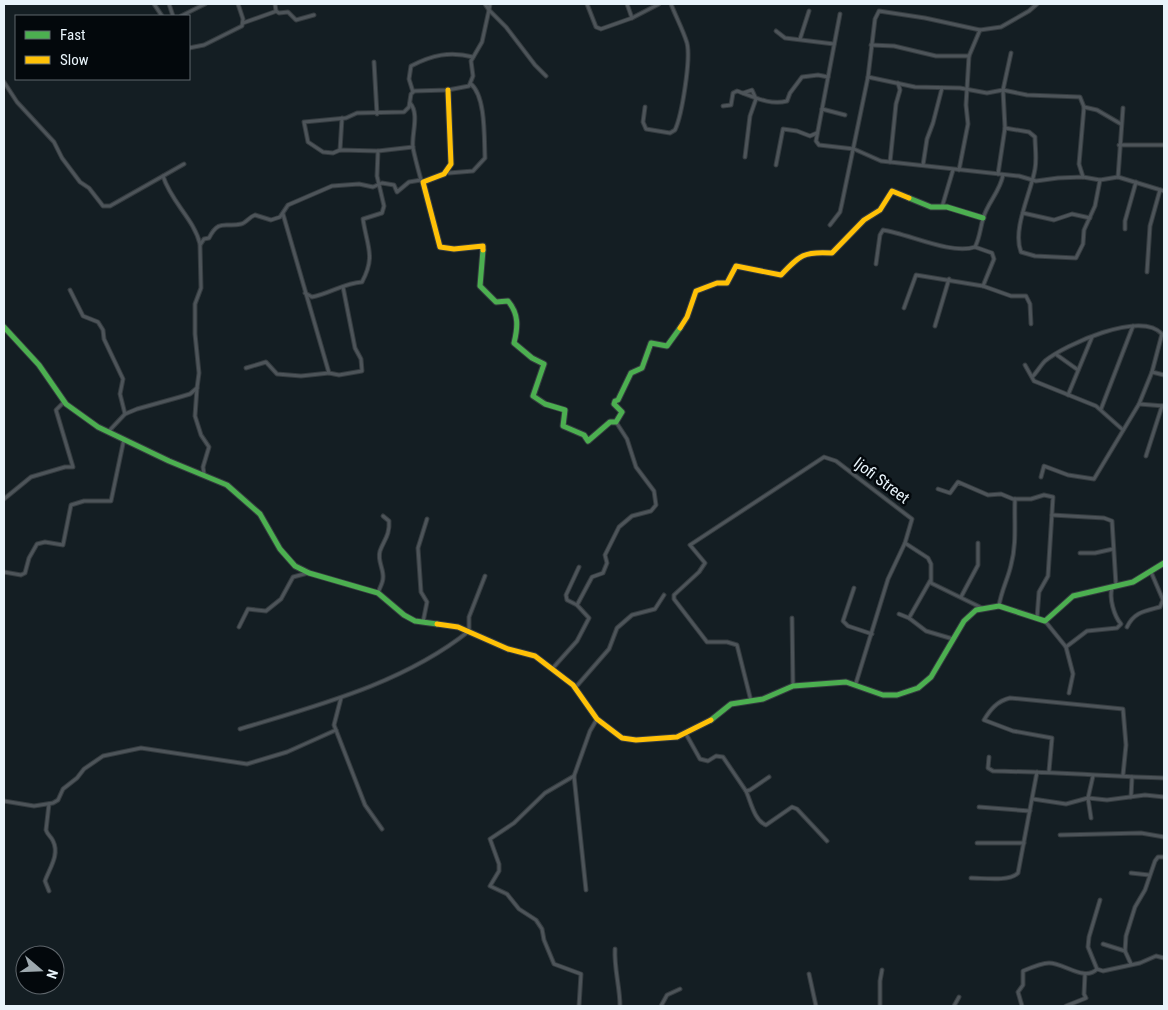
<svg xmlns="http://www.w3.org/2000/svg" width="1168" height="1010" viewBox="0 0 1168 1010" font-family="'Roboto Condensed',sans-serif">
<rect width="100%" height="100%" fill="#141e23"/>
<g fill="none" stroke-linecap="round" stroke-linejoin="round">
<defs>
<g id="street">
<path d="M154 4 162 16"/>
<path d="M169 4 173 16"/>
<path d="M490 4 489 10 506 27 535 65 546 76"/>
<path d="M587 4 596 27 601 29 632 18 659 4"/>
<path d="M627 4 632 18"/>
<path d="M276 11 279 13 288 12 296 20 314 15"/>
<path d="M840 14 816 141 819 145 854 149 881 161 1019 176 1036 181 1058 178 1083 177 1100 180 1118 177 1164 191"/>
<path d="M181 16 205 4"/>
<path d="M243 23 274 12 276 11 275 4"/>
<path d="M776 31 785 38 834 44"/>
<path d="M800 39 809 11"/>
<path d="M871 45 894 46 936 56H969"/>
<path d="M189 48 204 45 242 26 243 19 238 4"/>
<path d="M374 62 377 114"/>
<path d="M868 77 915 87 960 88 987 93 1003 90 1027 95 1080 97 1084 107 1079 164 1083 177"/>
<path d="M4 82 17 102 54 142 62 158 80 182 89 188 103 206H110L163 176C171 202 194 219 200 244"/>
<path d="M413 92 409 79 411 66C432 55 450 51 473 57"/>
<path d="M743 93 752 90 756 99"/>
<path d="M410 103C420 114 411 135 413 148 415 158 418 169 421 180"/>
<path d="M723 106 731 105 733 93 737 91C752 96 770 106 787 101L790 93 802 77 818 75 828 77"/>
<path d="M645 107 643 122 646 129 670 133 675 130C682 115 691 59 687 43 683 30 676 17 671 4"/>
<path d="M1084 107 1097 110 1121 124"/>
<path d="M822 109 845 115"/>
<path d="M1005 128 1029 132 1035 137C1035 147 1037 159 1035 169 1031 193 1012 229 1021 252L1035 256 1076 258 1083 244 1084 230 1095 206 1100 180"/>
<path d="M1119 145H1164"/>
<path d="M340 150 342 118"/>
<path d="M378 151 340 150 333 153 323 152 308 142 304 122 346 118 357 113 404 112 409 107 411 94 414 91 448 90 469 86 473 76 471 61 482 42 489 10 485 4"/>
<path d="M745 157 750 116 756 99"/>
<path d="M890 162 896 104 900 90 898 83"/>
<path d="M776 165 783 129 797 131 810 136 817 133"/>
<path d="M923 165 927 139 933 123 942 88"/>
<path d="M959 170 968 124 966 105 969 56 980 30"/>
<path d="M449 173 473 171 485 158C484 138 486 97 471 84"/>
<path d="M998 174 1005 128 1003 90 1011 53"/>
<path d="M163 176 184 164"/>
<path d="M1118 177 1123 108"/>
<path d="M942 207 953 170"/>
<path d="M1023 213 1054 220 1072 214 1090 218"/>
<path d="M830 225 840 212 842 203 868 77 875 19 879 11 925 18 980 30 1001 27 1029 11 1037 4"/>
<path d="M1125 229V221L1136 182"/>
<path d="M876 264 880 235 883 230C909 234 951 255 975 247 980 237 980 229 983 219 987 203 1000 192 1003 175"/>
<path d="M1147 272 1150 226 1160 190"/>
<path d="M983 286 1011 296H1026L1030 304 1031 324"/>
<path d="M70 290 83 316 98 322 103 330 104 339 123 379 120 394 125 414"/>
<path d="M305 293 312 297C329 294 344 283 362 282 376 256 367 247 363 219L382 213 384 206 377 176 378 151 413 147"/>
<path d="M904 308 916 275 983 286 994 259 992 253 975 247"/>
<path d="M935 326 949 279"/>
<path d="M1057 355 1078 370"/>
<path d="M1025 365 1034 381 1096 406 1123 430"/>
<path d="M246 368 266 362 277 374 301 376 329 373 283 214"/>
<path d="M1152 372 1164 375"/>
<path d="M329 373 339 375 362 371 361 359 355 348 343 287"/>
<path d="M1033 376C1037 372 1041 365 1045 361 1064 345 1141 310 1162 334L1152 372 1139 404 1094 479 1068 475 1044 466 1041 477"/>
<path d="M197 388 195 416 201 435 209 447 203 467 204 474"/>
<path d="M1068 395 1092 337"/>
<path d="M1139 404 1164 406"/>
<path d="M1101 409 1133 326"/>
<path d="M108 432 125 414 137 409 180 397 190 394 197 388 199 373 195 334V304L201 288 200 245 204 239 209 238C219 218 226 228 241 224 246 223 249 217 255 215L271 220 280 217 288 205 332 186 359 184 373 187 382 183 394 185 397 192 409 182 421 180 423 182"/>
<path d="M1146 456 1162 406"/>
<path d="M938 489 950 493 958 482 988 495 1001 494 1013 499H1031L1044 495 1053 497 1048 576 1039 592 1037 618"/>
<path d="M4 499 31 477 65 467H73L56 410 64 402"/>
<path d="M1052 515 1104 518 1112 521 1116 585 1112 588C1109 598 1114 616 1121 624L1117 628 1087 631 1066 647"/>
<path d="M905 543 928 558 931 564V583L982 608"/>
<path d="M1080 553H1095L1113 549"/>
<path d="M4 572 21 575 25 573 29 558 37 544 45 542 63 545 71 505 84 501H111L124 439"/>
<path d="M854 588 843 621 848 626 872 634"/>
<path d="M378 593C379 589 383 583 383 578 384 569 377 561 380 551 384 540 390 535 389 521L383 516"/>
<path d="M961 597 978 565V543"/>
<path d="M577 605 567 600 566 595 579 567"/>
<path d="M999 606C1001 591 1008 579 1011 565 1017 543 1014 521 1015 499"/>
<path d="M899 614 909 618 926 631 953 639"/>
<path d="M792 618 793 686"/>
<path d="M909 618 930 581"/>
<path d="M1045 621 1066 647 1073 674 1069 693"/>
<path d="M423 622 427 602 421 592 418 548 427 519"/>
<path d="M239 627 248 609 266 611 281 599 293 577 308 573"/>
<path d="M1127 627C1134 612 1145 611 1160 607L1163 600 1151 572"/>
<path d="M552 669 577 641 589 618 577 605 592 577 603 573 607 563 605 555 619 527 632 516 651 511 656 505 654 491 636 467 627 439 616 422"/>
<path d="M575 688 609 649 617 628 632 615 655 609 664 595"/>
<path d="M341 698 334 725 365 805 382 829"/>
<path d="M751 701 737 645 727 642H707L674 599V595L699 572 705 563 690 545 824 457 836 461 912 519 905 543 888 579 856 683"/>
<path d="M240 729C319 705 404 683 469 631V617L485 576"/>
<path d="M686 734 700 759 708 761 716 756 723 757 746 791 750 790 769 777"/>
<path d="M989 757 988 768 993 771C1050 772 1107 776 1164 778"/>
<path d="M1049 771 1052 738 1013 731 984 720C990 710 997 701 1010 698L1123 709 1126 745 1123 775"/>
<path d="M574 776 545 793 514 823 490 839 499 864V871L490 886 507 894 519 909 536 920 542 929 544 940 554 964 581 974 579 1006"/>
<path d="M746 791C751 802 754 820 766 825L792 807 797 809 827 841"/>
<path d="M1131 797 1132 777"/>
<path d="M1033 799 1066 804 1088 798 1107 800 1145 795 1164 797"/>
<path d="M4 801 34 806 53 803 58 800 63 789 77 778 84 769 103 756 141 748 247 764 287 752 336 730"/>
<path d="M979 807 1030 811"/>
<path d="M1091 818 1088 798 1093 776"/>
<path d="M1060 835 1141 833 1164 837"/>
<path d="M977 843H1024"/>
<path d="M1131 873 1149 875"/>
<path d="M971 878C983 878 1009 882 1018 873L1037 772"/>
<path d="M586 890 574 776 590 731 597 719"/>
<path d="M49 891 45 881C49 869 60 855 53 841 51 836 48 836 46 830L49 804"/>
<path d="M1103 944 1125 951"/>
<path d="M615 949C614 969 620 987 620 1006"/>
<path d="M1131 964 1125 951 1126 936 1135 907 1145 890 1155 861 1158 857H1164"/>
<path d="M1097 969 1088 947 1089 937 1100 900"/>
<path d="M1097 969 1103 971 1140 963 1156 956 1164 958"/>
<path d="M809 974 816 1006"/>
<path d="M661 1006 667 995 680 989"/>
<path d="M880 1006V981L882 970"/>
<path d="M954 1006 959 997"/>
<path d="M1022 1006 1018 992 1023 985V971C1030 968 1042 963 1049 963 1064 963 1085 982 1097 969"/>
<path d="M1066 1006 1086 998 1084 994 1085 974"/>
</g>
<g id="fast">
<path d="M909 198 931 207H947L983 218"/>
<path d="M483 250 480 286 496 302 508 301C519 314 518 327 514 343L532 358 544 364 533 396 545 404 565 410 563 426 584 435 588 441 610 422H616L622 412 614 404 615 401 618 400 631 373 642 368 651 343 667 346 680 328"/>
<path d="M4 327 39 365 66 404 98 427 169 461 227 485 260 514 280 549 295 566 309 573 378 593 404 615 415 621 437 624"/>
<path d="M711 720 731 704 763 699 793 686 846 682 883 695H897L918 688 931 677 964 621 976 610 999 606 1045 621 1073 596 1133 582 1164 563"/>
</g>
<g id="slow">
<path d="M448 90 451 164 444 174 423 182 440 247 454 249 483 246V250"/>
<path d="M680 328 687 317 696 291 717 283H727L736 266 781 275C800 255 804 251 832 253L864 220 880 210 892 191 909 198"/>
<path d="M437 624 458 627 508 649 535 656 573 685 597 719 622 738 636 740 677 737 711 720"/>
</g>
</defs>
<use href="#street" stroke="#343b3f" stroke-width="5"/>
<use href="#fast" stroke="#343b3f" stroke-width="7"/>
<use href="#slow" stroke="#343b3f" stroke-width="7"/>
<use href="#street" stroke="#4d5459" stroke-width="3"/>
<use href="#fast" stroke="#4caf50" stroke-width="5"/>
<use href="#slow" stroke="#ffc107" stroke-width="5"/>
</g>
<g text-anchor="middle" stroke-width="5" stroke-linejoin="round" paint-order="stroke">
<g font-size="16" fill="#e9f4fb" stroke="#03080c">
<text transform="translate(882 480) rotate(37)" y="6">Ijofi Street</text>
</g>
</g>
<rect width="1168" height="1010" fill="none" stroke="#e9f4fb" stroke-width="10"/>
<rect x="15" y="15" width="175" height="65" fill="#03080c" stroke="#5f666c"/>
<rect x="25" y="31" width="25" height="8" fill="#4caf50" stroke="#5f666c"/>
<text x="60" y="40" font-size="15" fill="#e9f4fb">Fast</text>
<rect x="25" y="56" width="25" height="8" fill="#ffc107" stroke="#5f666c"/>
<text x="60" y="65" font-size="15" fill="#e9f4fb">Slow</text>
<g transform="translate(40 970) rotate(109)"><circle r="24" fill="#03080c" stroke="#5f666c"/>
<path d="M0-4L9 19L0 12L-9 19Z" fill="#9ea9af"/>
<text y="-8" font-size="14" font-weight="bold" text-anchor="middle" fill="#e9f4fb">N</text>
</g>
</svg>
